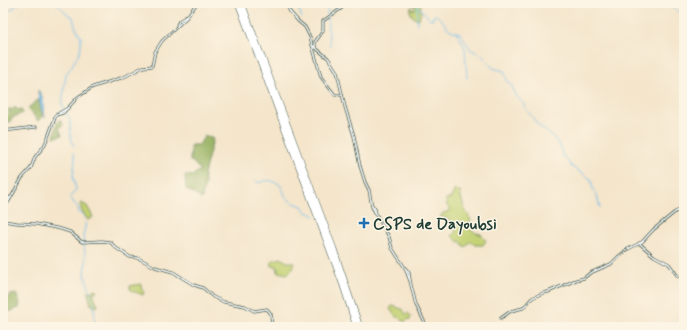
<svg xmlns="http://www.w3.org/2000/svg" width="687" height="330" viewBox="0 0 687 330" font-family="Mynerve,sans-serif">
<rect width="100%" height="100%" fill="#fcf5e5"/>
<filter id="ink" filterUnits="userSpaceOnUse"><feTurbulence type="fractalNoise" baseFrequency=".025" numOctaves="2"/><feDisplacementMap in="SourceGraphic" scale="8" xChannelSelector="R" yChannelSelector="G"/><feConvolveMatrix kernelMatrix="1 2 1 2 8 2 1 2 1" color-interpolation-filters="sRGB"/></filter>
<filter id="wash" filterUnits="userSpaceOnUse"><feTurbulence type="fractalNoise" baseFrequency=".012" numOctaves="4" result="noise"/><feDisplacementMap in="SourceGraphic" scale="16" xChannelSelector="R" yChannelSelector="G"/><feGaussianBlur stdDeviation="0.9" result="paint"/><feColorMatrix in="noise" values="0 0 0 0 0 0 0 0 0 0 0 0 0 0 0 0 0 1.4 0 .05"/><feComposite in="paint" operator="in"/></filter>
<g filter="url(#wash)">
<rect width="100%" height="100%" fill="#f4e5cb"/>
<g fill="#c3d173" stroke="#718754">
<path d="M413 3H420L421 6 420 10 421 12 419 19 413 17 410 12 411 7H412L413 10 415 9Z"/>
<path d="M455 189 460 192 464 208 471 220 469 223 471 225 470 229 476 233 481 234 486 241 483 245H475L471 241 465 247 460 241 458 242 452 236 456 231 449 225V219L440 217 442 214 451 210 447 206 446 199 451 198Z"/>
<path d="M81 203 87 206 93 217 88 220 81 210Z"/>
<path d="M281 258 287 262H294L293 269 287 274 278 272 277 266H272L271 263 272 261Z"/>
<path d="M141 284 142 290 144 292 143 295 133 291 130 289V286Z"/>
<path d="M94 289 97 290V291L93 293 98 306 94 307 93 304 91 305 88 292H92Z"/>
<path d="M392 306C397 306 399 309 403 309L405 314 408 313 411 316 410 320 408 319 404 322 399 317H396L390 309Z"/>
</g>
<g fill="#9ab365" stroke="#5c784c">
<path d="M38 100C42 105 43 112 42 118L38 121 28 108Z"/>
<path d="M15 107 18 110 21 109 23 113 12 118 9 123 5 117 9 113 8 110 10 108 12 110Z"/>
<path d="M60 119 63 125 59 128 62 135 54 137 57 123Z"/>
<path d="M205 135 213 139 204 174 205 183 202 199 186 189 185 175 192 176 200 170 193 162 190 161 191 145H199Z"/>
<path d="M16 294 20 302 19 308 3 314V300L10 295Z"/>
</g>
<path fill="#72beec" stroke="#487e90" d="M38 90C46 100 43 109 45 118 41 113 38 96 38 90Z"/>
<g fill="none" stroke-linecap="round" stroke-linejoin="round">
<g stroke="#72beec" stroke-width="1">
<path d="M55 3C62 6 66 16 73 17L75 26 81 37V44L80 51 72 66 66 74 62 104 64 109"/>
<path d="M296 3 302 18"/>
<path d="M328 3 327 17 330 46"/>
<path d="M415 3 430 19H433V16L436 15C448 23 443 30 460 33L471 50 481 54 493 68 504 71 508 83H510L517 97 523 103 526 109 538 125 554 138 560 146 562 154 572 167 591 179 593 189 597 196 600 208"/>
<path d="M666 3C672 9 679 10 684 16"/>
<path d="M3 14 6 11 13 9 14 6 21 3"/>
<path d="M417 24V7"/>
<path d="M457 33 465 48 467 78"/>
<path d="M66 111 70 120 71 138 74 146"/>
<path d="M74 153 75 160 73 176 76 190 70 197 74 203 78 207 79 213 83 214 86 223 83 236 86 262 85 275 94 304 95 327"/>
<path d="M256 181 260 183C265 178 279 181 282 188 284 192 284 196 288 199 292 203 297 204 302 206L305 211 315 216"/>
</g>
</g>
</g>
<g filter="url(#ink)">
<g fill="none" stroke-linecap="round" stroke-linejoin="round">
<defs>
<g id="street">
<path d="M286 3 290 12 298 21 305 27 310 37 321 77 335 95H342"/>
<path d="M340 8 344 3"/>
<path d="M177 25 179 21 187 16"/>
<path d="M312 45 328 58 337 72 345 107 354 136 360 166 365 182 369 190 372 207 389 237 392 248 405 268 410 281 416 305 427 327"/>
<path d="M315 47V42L323 31V21L342 8"/>
<path d="M59 113 68 108"/>
<path d="M3 131 36 127"/>
<path d="M6 204 10 197"/>
<path d="M372 205 375 209 376 214"/>
<path d="M3 208 9 201 22 178 31 168 35 157 44 146 48 137 56 115 63 113 78 97 93 87 124 77 143 67 152 66 155 52 162 41 186 18 197 3"/>
<path d="M3 221 17 223 36 224 61 229 70 232 82 242 102 241 110 242 116 248 130 257 138 258 155 267 173 272 194 285 203 288 213 297 224 302 245 306 254 311 267 309 271 314 272 327"/>
<path d="M639 243 654 256 669 264 677 275 684 279"/>
<path d="M406 269 409 273 410 280"/>
<path d="M501 318 511 311 523 308 532 298 543 293 548 292 576 280 584 278 590 273 611 264 618 257 628 249 642 242 653 230 675 212 684 208"/>
</g>
<g id="highway">
<path d="M238 3 343 286 356 327"/>
<path d="M242 3 334 249 360 327"/>
</g>
</defs>
<use href="#street" stroke="#3f564b" stroke-width="3"/>
<use href="#highway" stroke="#3f564b" stroke-width="6"/>
<use href="#street" stroke="#fff" stroke-width="1.5"/>
<use href="#highway" stroke="#fff" stroke-width="5"/>
</g>
</g>
<path fill="#1f6fb2" stroke="#fcf5e5" stroke-width="1.5" d="M362 217h4v4h4v4h-4v4h-4v-4h-4v-4h4z"/>
<g text-anchor="middle" stroke-width="3" stroke-linejoin="round" paint-order="stroke">
<g font-size="16" font-weight="bold" fill="#1f3d34" stroke="#fcf5e5" text-anchor="start">
<text x="373" y="229">CSPS de Dayoubsi</text>
</g>
</g>
<rect width="687" height="330" fill="none" stroke="#fcf5e5" stroke-width="16"/>
</svg>
